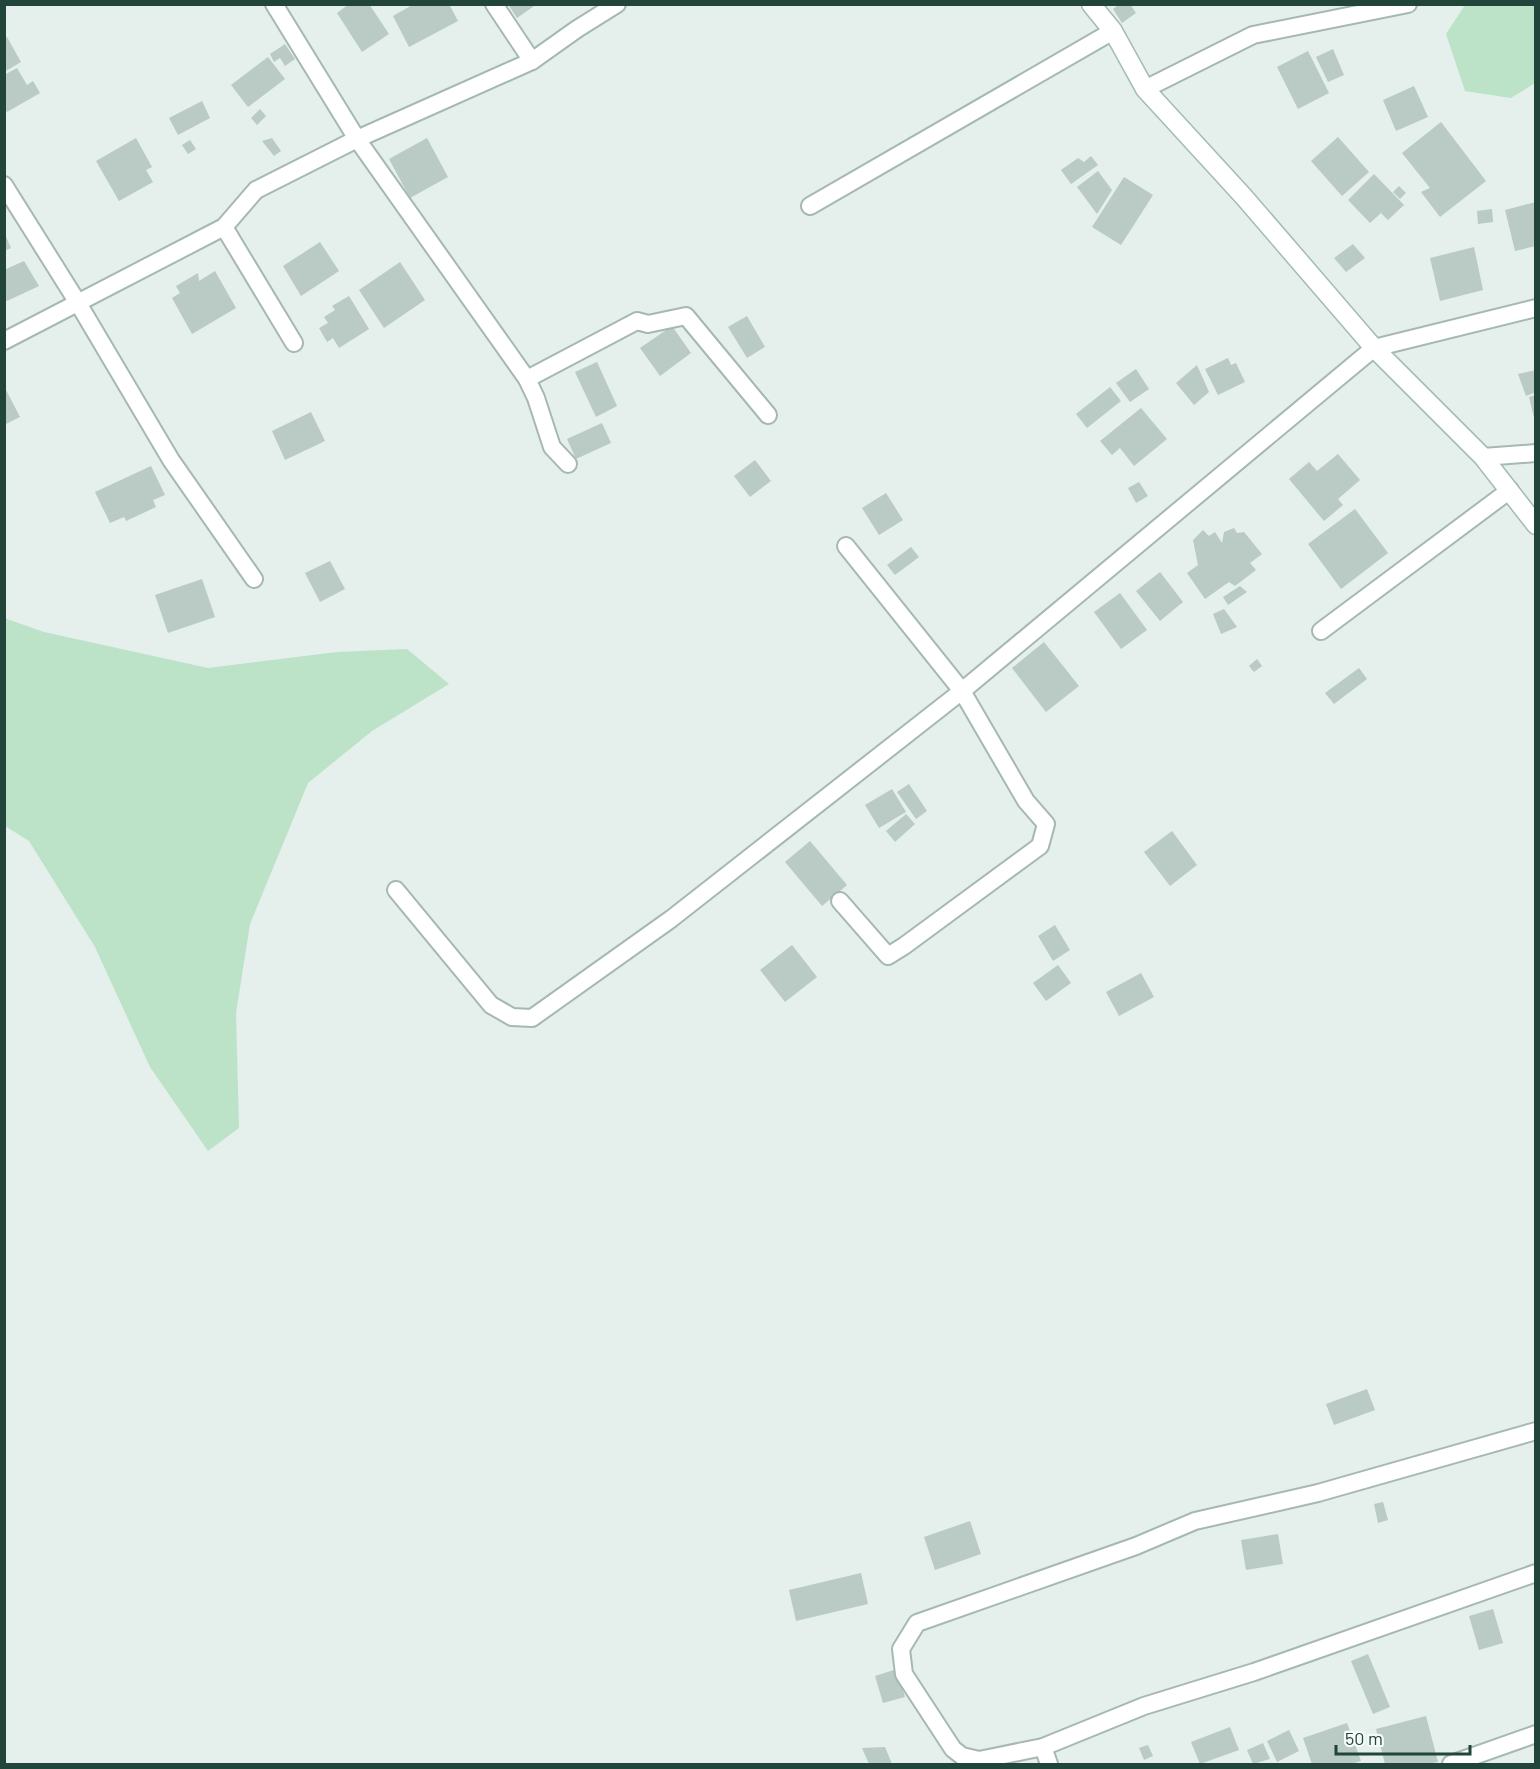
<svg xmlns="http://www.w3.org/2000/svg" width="1540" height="1769" viewBox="0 0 1540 1769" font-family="Barlow,sans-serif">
<rect width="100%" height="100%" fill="#e5efeb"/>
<g fill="#bce2c7">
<path d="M1465 5H1535V83L1511 98 1465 91 1446 34Z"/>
<path d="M4 618 44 632 208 668 337 652 407 649 449 684 372 731 308 783 250 924 236 1013 239 1128 208 1151 150 1067 95 947 29 841 5 826Z"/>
</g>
<g fill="#b9cbc4">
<path d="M349 4H369L389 34 362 52 337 13Z"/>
<path d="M414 4H449L458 21 409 47 393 16Z"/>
<path d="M508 4H537L517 18Z"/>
<path d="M1120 4H1130L1136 13 1122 23 1113 9Z"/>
<path d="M7 37 21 62 4 72V39Z"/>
<path d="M285 44 295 59 285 66 280 58 274 62 270 54Z"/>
<path d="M1333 49 1344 75 1328 82 1316 57Z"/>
<path d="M1308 51 1329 93 1298 109 1277 67Z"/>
<path d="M268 57 285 79 248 107 231 85Z"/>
<path d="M17 68 27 85 33 81 40 93 7 112 4 108V75Z"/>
<path d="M1414 86 1428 117 1396 131 1383 100Z"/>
<path d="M202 101 210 118 178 135 169 118Z"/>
<path d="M260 109 266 116 257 125 251 118Z"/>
<path d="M1441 122 1486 181 1440 217 1421 192 1430 188 1402 153Z"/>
<path d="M1338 137 1369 172 1342 196 1311 161Z"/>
<path d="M136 138 152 167 146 170 153 182 119 201 96 161Z"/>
<path d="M272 138 281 151 274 156 262 141Z"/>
<path d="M427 138 448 177 410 198 389 159Z"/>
<path d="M190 140 196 149 188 154 182 145Z"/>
<path d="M1091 156 1098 165 1071 184 1061 170 1078 158 1084 162Z"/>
<path d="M1098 171 1112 190 1097 214 1077 187Z"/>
<path d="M1374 174 1404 205 1388 220 1381 213 1370 223 1348 200Z"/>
<path d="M1124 177 1153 195 1121 245 1092 227Z"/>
<path d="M1399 186 1406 193 1400 199 1393 192Z"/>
<path d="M1536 202V246L1515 251 1505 210Z"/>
<path d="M1492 209 1493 222 1478 224 1477 211Z"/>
<path d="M4 232 11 248 4 251Z"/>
<path d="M320 242 339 271 301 296 283 266Z"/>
<path d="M1353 244 1365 258 1346 272 1334 258Z"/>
<path d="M1474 247 1483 290 1440 301 1430 258Z"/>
<path d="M24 261 39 286 7 301 4 297V270Z"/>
<path d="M400 262 425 300 384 328 359 290Z"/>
<path d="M215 271 236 308 192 334 172 298 180 293 176 286 198 273 199 281Z"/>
<path d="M349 296 369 329 339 348 333 338 327 342 319 328 328 323 324 317 335 310 332 306Z"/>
<path d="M747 316 765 347 747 358 728 327Z"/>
<path d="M672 326 691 353 660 376 640 348Z"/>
<path d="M1228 358 1231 365 1236 363 1245 382 1218 395 1205 369Z"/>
<path d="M597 362 617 406 596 417 575 372Z"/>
<path d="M1197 365 1209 392 1194 405 1176 383Z"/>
<path d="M1136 369 1149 389 1130 402 1116 383Z"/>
<path d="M1536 370V392L1526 396 1518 374Z"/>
<path d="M4 386 20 417 4 425Z"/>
<path d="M1110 387 1121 401 1087 428 1076 414Z"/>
<path d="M1536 395V422H1535L1529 397Z"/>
<path d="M1141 408 1167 439 1134 466 1120 448 1112 455 1100 441Z"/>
<path d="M311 412 325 441 285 460 272 431Z"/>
<path d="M602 423 611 443 576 459 567 439Z"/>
<path d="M1338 454 1360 480 1338 499 1343 505 1324 521 1289 479 1309 462 1317 471Z"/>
<path d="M755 460 771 481 750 497 734 476Z"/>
<path d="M151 466 165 495 153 500 156 507 126 521 124 517 110 523 95 492Z"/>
<path d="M1139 482 1148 496 1136 503 1128 488Z"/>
<path d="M886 493 903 520 879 535 862 508Z"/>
<path d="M1355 509 1388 553 1341 589 1308 544Z"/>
<path d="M1234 528 1237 533 1244 532 1262 554 1250 563 1256 570 1235 586 1229 582 1205 599 1187 573 1198 565 1193 540 1203 530 1209 536 1215 532 1222 543 1224 532Z"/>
<path d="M911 547 919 557 895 575 887 565Z"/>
<path d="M330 561 345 589 320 602 305 573Z"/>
<path d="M1160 572 1183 602 1160 621 1136 591Z"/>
<path d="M202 579 215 617 168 633 155 595Z"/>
<path d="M1240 586 1247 592 1228 605 1223 597Z"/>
<path d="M1120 593 1147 630 1121 649 1094 612Z"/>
<path d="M1224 609 1237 627 1221 634 1213 614Z"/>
<path d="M1044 642 1079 686 1046 712 1012 668Z"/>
<path d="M1257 659 1262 666 1254 672 1249 666Z"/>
<path d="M1359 668 1367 679 1334 704 1325 693Z"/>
<path d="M909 784 927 811 916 819 897 792Z"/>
<path d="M892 789 906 812 879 828 865 805Z"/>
<path d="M906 814 915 824 895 842 886 831Z"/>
<path d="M1172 831 1197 865 1170 886 1144 852Z"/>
<path d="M810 841 847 885 822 906 785 862Z"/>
<path d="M1055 925 1070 950 1053 961 1038 936Z"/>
<path d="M792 945 817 977 785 1002 760 970Z"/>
<path d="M1058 965 1071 983 1046 1001 1033 983Z"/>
<path d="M1141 973 1154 997 1119 1016 1106 992Z"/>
<path d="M1367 1389 1375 1410 1334 1425 1326 1404Z"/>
<path d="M1383 1502 1388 1520 1378 1523 1374 1504Z"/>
<path d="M970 1521 981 1554 935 1570 924 1537Z"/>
<path d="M1278 1534 1283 1564 1246 1570 1241 1540Z"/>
<path d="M861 1573 868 1604 796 1621 789 1590Z"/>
<path d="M1493 1609 1503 1643 1479 1650 1469 1616Z"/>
<path d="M1368 1654 1390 1707 1373 1714 1351 1661Z"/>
<path d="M897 1669 905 1697 883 1703 875 1676Z"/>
<path d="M1426 1716 1438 1762 1427 1764H1385L1376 1729Z"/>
<path d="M1347 1723 1361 1761 1350 1764H1312L1303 1738Z"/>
<path d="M1230 1727 1239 1750 1200 1764 1191 1742Z"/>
<path d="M1289 1730 1299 1751 1277 1762 1267 1741Z"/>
<path d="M1263 1743 1270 1759 1253 1764 1247 1750Z"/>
<path d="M1148 1745 1153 1756 1144 1760 1139 1748Z"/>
<path d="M885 1747 892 1764H869L862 1748Z"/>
</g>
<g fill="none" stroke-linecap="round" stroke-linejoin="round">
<defs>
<g id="street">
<path d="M274 4 357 139 527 379 637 321 648 324 686 316 768 415"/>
<path d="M494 4 532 61"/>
<path d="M1145 89 1253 35 1408 4"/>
<path d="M4 185 78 303 171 460 254 579"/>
<path d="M810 206 1113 31"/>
<path d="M224 227 294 343"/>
<path d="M4 341 224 227 256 190 357 139 532 61 577 29 617 4"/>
<path d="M527 379 536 398 552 447 568 464"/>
<path d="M1483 457 1536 453"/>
<path d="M1321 631 1510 490"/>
<path d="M396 890 491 1005 512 1017 532 1018 671 919 962 691 1374 348 1536 308"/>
<path d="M840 901 888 956 904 946 1040 846 1046 824 1026 801 962 691 846 546"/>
<path d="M1536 1431 1318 1493 1195 1521 1136 1546 917 1623 901 1649 904 1674 953 1749 962 1756 979 1760 1043 1747 1144 1706 1254 1672 1536 1573"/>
<path d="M1043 1747 1049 1764"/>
<path d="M1451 1764 1536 1734"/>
</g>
<path id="secondary" d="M1091 4 1113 31 1145 89 1244 197 1374 348 1483 457 1536 525"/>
</defs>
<use href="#street" stroke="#a6b8b3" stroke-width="20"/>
<use href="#secondary" stroke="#a2bcb3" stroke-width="21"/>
<use href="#street" stroke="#fff" stroke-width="16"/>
<use href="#secondary" stroke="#fff" stroke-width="18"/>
</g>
<rect width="1540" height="1769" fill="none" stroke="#21443b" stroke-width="12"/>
<path d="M1336 1745v9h134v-9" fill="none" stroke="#21443b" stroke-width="3"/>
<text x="1345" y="1745" font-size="18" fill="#21443b" stroke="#f6fbf9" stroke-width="4.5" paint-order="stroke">50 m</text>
</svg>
